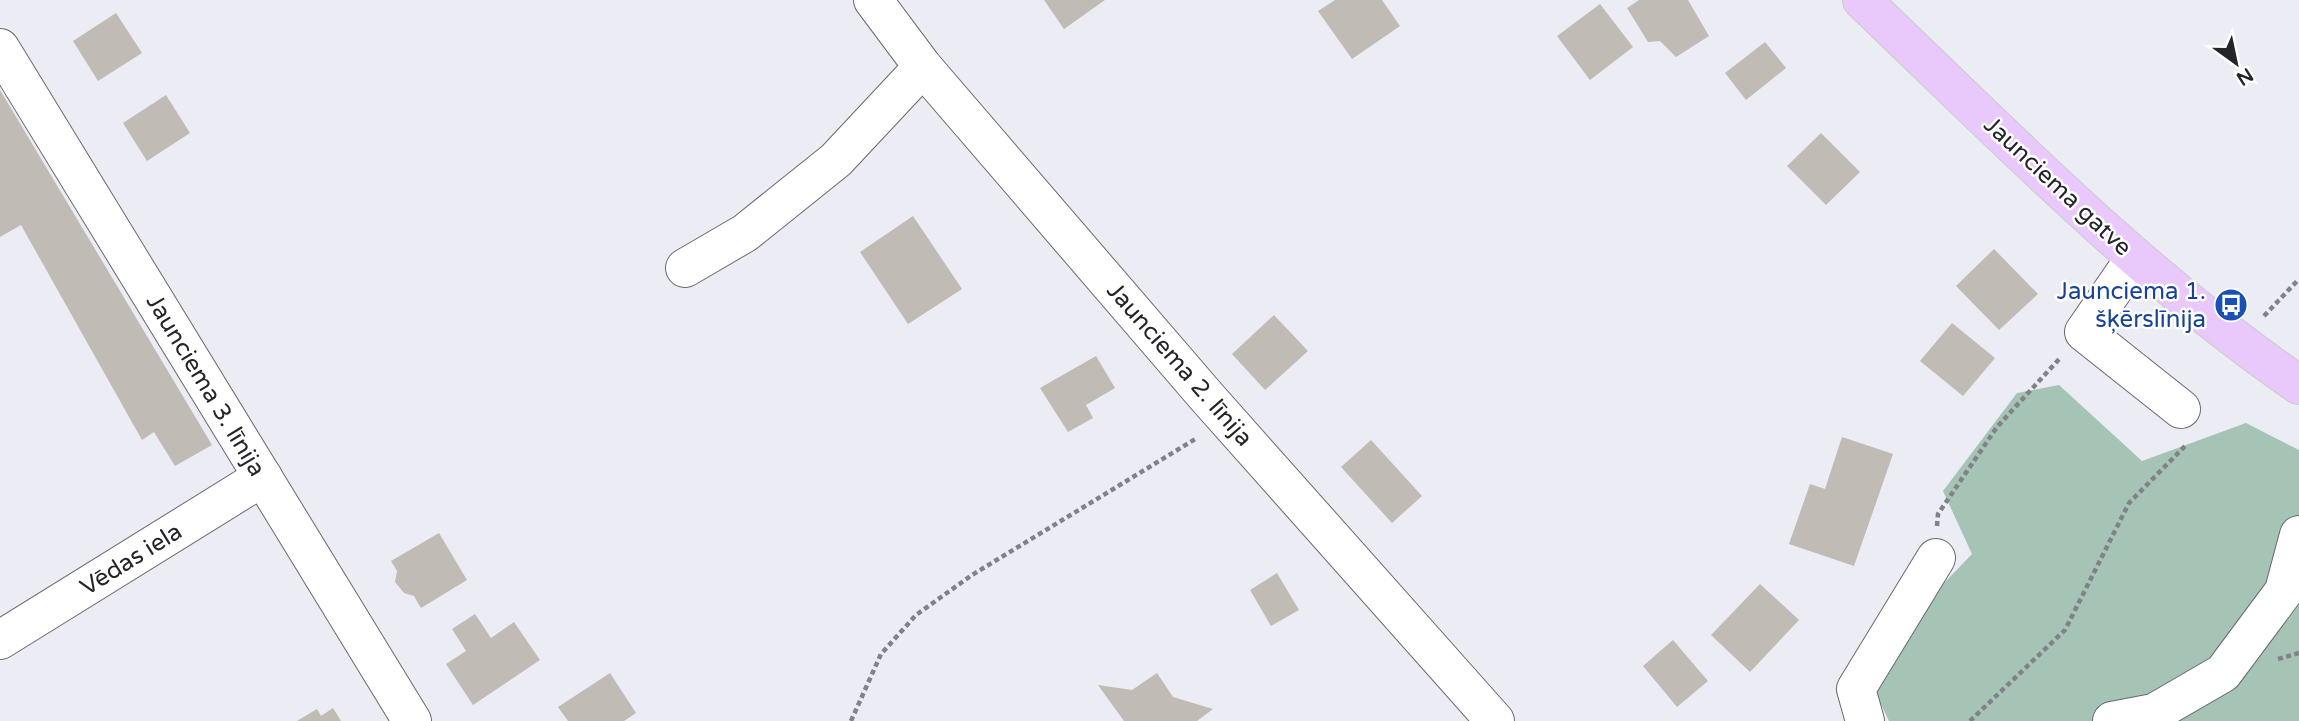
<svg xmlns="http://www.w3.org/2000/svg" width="2299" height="721" viewBox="0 0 2299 721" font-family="'Varela Round',sans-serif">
<rect width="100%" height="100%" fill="#ebecf4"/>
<path fill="#a5c4b5" d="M2059 385 2142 461 2246 423 2299 450V721H1889L1872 685 1921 607 1972 554 1943 491 2017 393Z"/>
<g fill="#c0bbb4">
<path d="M1044 0H1105L1064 29Z"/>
<path d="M1335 0H1382L1400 26 1352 59 1318 11Z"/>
<path d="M1639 0H1688L1709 36 1676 57 1660 41 1648 42 1627 8Z"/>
<path d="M1600 4 1633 47 1590 80 1557 36Z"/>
<path d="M116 13 142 53 98 81 73 41Z"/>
<path d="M1765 42 1786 68 1746 100 1725 73Z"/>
<path d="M0 90 212 445 175 466 154 432 142 440 21 225 0 237Z"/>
<path d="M166 95 190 133 147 161 123 123Z"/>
<path d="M1821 133 1860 172 1826 205 1787 166Z"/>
<path d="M913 216 962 289 908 324 860 252Z"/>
<path d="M1994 249 2038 294 1999 330 1956 286Z"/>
<path d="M1274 315 1308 351 1265 390 1232 354Z"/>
<path d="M1952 323 1995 358 1963 396 1920 361Z"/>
<path d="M1096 356 1115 388 1086 405 1093 418 1068 432 1040 388Z"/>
<path d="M1842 437 1893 454 1854 566 1789 544 1810 484 1825 489Z"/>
<path d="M1371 440 1422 496 1392 523 1341 467Z"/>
<path d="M439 533 467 580 421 608 414 596 404 593 395 582 397 571 391 561Z"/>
<path d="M1277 573 1299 610 1271 626 1250 590Z"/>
<path d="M1760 584 1799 620 1750 672 1711 635Z"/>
<path d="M475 614 491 638 514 622 540 660 473 705 446 664 466 651 452 629Z"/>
<path d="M1673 640 1708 681 1677 707 1643 666Z"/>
<path d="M610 673 636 713 624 721H568L558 707Z"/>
<path d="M1157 673 1173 697 1213 709 1197 721H1124L1098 685 1132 690Z"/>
<path d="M333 708 341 721H297L317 709 321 716Z"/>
</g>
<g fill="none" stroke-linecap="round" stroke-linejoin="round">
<defs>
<g id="minor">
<path d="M873 0 923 67 1206 396 1495 721"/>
<path d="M0 48 412 721"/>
<path d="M2135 258 2084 332 2181 409"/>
<path d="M685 268 745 233 836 160 923 67"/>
<path d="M0 640 263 477"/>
<path d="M1865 721 1856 689 1936 558"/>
<path d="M2112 721 2154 713 2223 673 2284 591 2299 535"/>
</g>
<path id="major" d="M1862 0C2002 134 2138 274 2299 385"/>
</defs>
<use href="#minor" stroke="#696970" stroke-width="40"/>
<use href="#major" stroke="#cacbcb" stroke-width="40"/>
<g stroke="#818287" stroke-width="4.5" stroke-dasharray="5 3.5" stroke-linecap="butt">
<path d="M2264 316 2299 279"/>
<path d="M1937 526 1938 514 1997 427 2061 357"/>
<path d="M2278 659 2299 653"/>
<path d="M851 721 881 654 916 615 972 575 1197 438"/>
<path d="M1970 721 2065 630 2129 503 2187 444"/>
</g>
<use href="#minor" stroke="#fff" stroke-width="38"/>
<use href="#major" stroke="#e9c8fb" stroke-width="38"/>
</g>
<defs>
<symbol id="bus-disc" viewBox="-11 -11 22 22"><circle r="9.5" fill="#1a4fb4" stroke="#fff"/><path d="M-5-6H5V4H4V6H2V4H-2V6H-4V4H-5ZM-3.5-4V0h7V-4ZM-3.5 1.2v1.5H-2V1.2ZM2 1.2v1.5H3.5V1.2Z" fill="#fff"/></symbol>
</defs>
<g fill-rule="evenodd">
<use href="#bus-disc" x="2212" y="286" width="38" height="38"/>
</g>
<g text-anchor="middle" stroke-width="5" stroke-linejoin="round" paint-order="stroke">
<g font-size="24" fill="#242528" stroke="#fff">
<text transform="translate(2058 186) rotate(43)" y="8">Jaunciema gatve</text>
<text transform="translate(1180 364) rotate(49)" y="8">Jaunciema 2. līnija</text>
<text transform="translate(206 385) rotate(59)" y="8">Jaunciema 3. līnija</text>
<text transform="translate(131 559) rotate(-32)" y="8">Vēdas iela</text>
</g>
<g font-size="24" fill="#164399" stroke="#fff" text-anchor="end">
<text x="2206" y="299">Jaunciema 1.<tspan x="2206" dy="28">šķērslīnija</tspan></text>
</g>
</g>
<g transform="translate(2236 63) rotate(147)" stroke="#ffffff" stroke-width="5" paint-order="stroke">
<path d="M0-5L12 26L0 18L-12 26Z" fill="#242528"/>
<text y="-10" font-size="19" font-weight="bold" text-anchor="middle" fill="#242528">N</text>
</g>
</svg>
